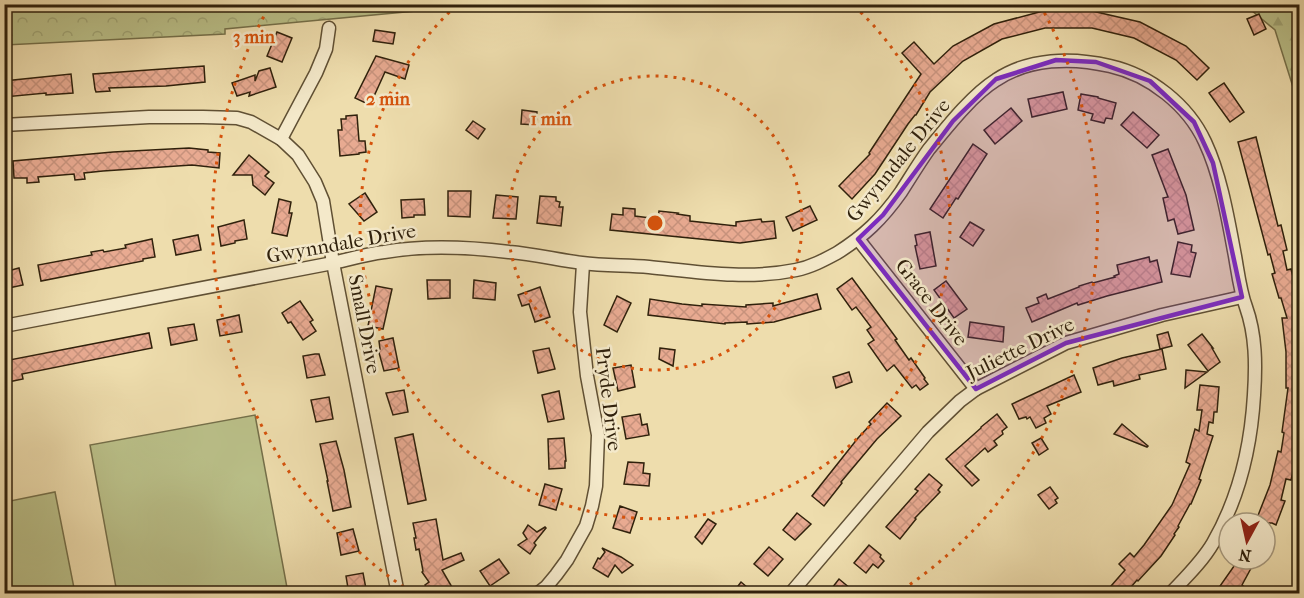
<svg xmlns="http://www.w3.org/2000/svg" width="1304" height="598" viewBox="0 0 1304 598" font-family="'IM FELL French Canon',serif">
<defs>
<pattern id="forest-firs" width="22" height="20" patternUnits="userSpaceOnUse" patternTransform="scale(1.5)"><rect width="22" height="20" fill="#bac089"/><path d="M5 1l3.5 6h-7zM16 11l3.5 6h-7z" fill="#a0a575"/></pattern>
<pattern id="park-crowns" width="20" height="18" patternUnits="userSpaceOnUse" patternTransform="scale(1.5)"><rect width="20" height="18" fill="#bac089"/><path d="M2 6a3 3 0 1 1 6 0M12 15a3 3 0 1 1 6 0" fill="none" stroke="#a0a575"/></pattern>
<pattern id="building-cross-hatch" width="8" height="8" patternUnits="userSpaceOnUse" patternTransform="scale(1.5)"><rect width="8" height="8" fill="#e8aa91"/><path d="M0 0l8 8M0 8l8-8" fill="none" stroke="#c7927c"/></pattern>
</defs>
<rect width="100%" height="100%" fill="#eeddad"/>
<filter id="stains"><feTurbulence type="fractalNoise" baseFrequency=".00333" numOctaves="4"/><feColorMatrix values="0 0 0 0 .2 0 0 0 0 .09 0 0 0 0 .02 0 0 0 .5 -.17"/></filter>
<radialGradient id="worn" r=".72"><stop offset=".6" stop-color="#630" stop-opacity="0"/><stop offset="1" stop-color="#630" stop-opacity=".3"/></radialGradient>
<path fill="url(#forest-firs)" stroke="#75704a" stroke-width="1.5" d="M1245 5H1299V106L1275 30Z"/>
<path fill="url(#park-crowns)" stroke="#75704a" stroke-width="1.5" d="M5 4H479V5L225 29V34L5 45Z"/>
<g fill="#bac089" stroke="#75704a" stroke-width="1.5">
<path d="M255 415 288 593H117L90 445Z"/>
<path d="M55 492 75 593H5V502Z"/>
</g>
<g fill="url(#building-cross-hatch)" stroke="#30210c" stroke-width="1.5">
<path d="M1043 11H1092L1140 22 1186 46 1209 68 1197 80 1176 60 1134 38 1092 28H1045L1002 39 963 61 930 92 916 115H915L908 124 875 174 852 199 839 186 870 154 869 153 921 74 902 53 914 42 934 64 953 46 994 24Z"/>
<path d="M1259 14 1266 29 1254 35 1247 19Z"/>
<path d="M375 30 395 33 393 44 373 41Z"/>
<path d="M277 32 292 38 282 62 267 56Z"/>
<path d="M376 56 409 65 405 79 385 72 370 105 355 98Z"/>
<path d="M204 66 205 82 166 86 109 88 110 91 96 92 95 89 93 74Z"/>
<path d="M270 68 276 87 249 96 250 92 237 96 232 83 255 75V81L259 71Z"/>
<path d="M71 74 73 93 46 95V93L4 97V81Z"/>
<path d="M1224 83 1244 112 1230 122 1209 93Z"/>
<path d="M1063 92 1067 109 1032 117 1028 99Z"/>
<path d="M1081 94 1098 97V98L1116 103 1112 119 1106 118 1104 123 1091 120 1093 114 1078 110Z"/>
<path d="M1011 108 1022 121 995 144 984 130Z"/>
<path d="M522 110 537 112 536 125 521 124Z"/>
<path d="M1133 112 1159 135 1147 148 1121 125Z"/>
<path d="M357 115 359 141H365L366 152 359 153V154L340 156 338 130H342L341 119H346V116Z"/>
<path d="M473 121 485 129 478 139 466 130Z"/>
<path d="M1256 137 1278 226 1281 225 1287 250 1283 251 1287 270 1291 269 1297 292 1293 295 1299 318V435L1296 456H1297L1291 480 1286 479 1281 500 1285 501 1276 525 1272 523H1258L1260 519 1257 518 1270 485 1278 451 1281 452 1284 433 1282 432 1288 388H1286V352L1282 318H1287L1281 298H1279L1272 274 1275 273 1270 254 1268 255 1238 142Z"/>
<path d="M973 144 987 154 958 199 956 198 943 218 930 209Z"/>
<path d="M189 148 208 150V152L220 153 219 168 192 165 103 171 84 173 85 179 75 180 74 174 38 177 39 182 27 183V178H14L13 161 113 152Z"/>
<path d="M1168 149 1186 195 1194 230 1178 234 1174 219 1168 221 1163 198 1168 197 1152 155Z"/>
<path d="M249 155 269 172 265 176 274 183 265 195 253 185 252 175H233Z"/>
<path d="M448 191H471L470 217 448 216Z"/>
<path d="M365 193 377 212 364 221 349 204Z"/>
<path d="M496 195 518 197 516 219 493 218Z"/>
<path d="M540 196 556 197V201L560 202 559 207H563L561 226 537 223Z"/>
<path d="M279 199 291 202 289 213H292L287 236 272 233Z"/>
<path d="M424 199 425 215H414V217L402 218 401 200Z"/>
<path d="M810 206 817 220 793 231 786 217Z"/>
<path d="M623 208 635 209V216L658 219 659 211 678 213 677 214 690 216V221L736 226V222L761 219 762 222 774 221 776 238 740 243 610 230 612 214 623 215Z"/>
<path d="M244 220 247 239 235 241V243L221 246 218 227Z"/>
<path d="M970 222 984 230 973 246 960 237Z"/>
<path d="M930 232 936 266 920 269 915 246 917 245 915 235Z"/>
<path d="M198 235 201 250 176 255 173 240Z"/>
<path d="M152 239 155 257 143 259V261L41 281 38 265 92 255 91 252 103 250 104 252 126 248 125 245Z"/>
<path d="M1178 242 1192 245 1191 252 1196 253 1190 277 1171 274Z"/>
<path d="M1149 257 1150 262 1157 260 1162 282 1107 296 1078 305 1077 303 1032 322 1026 308 1039 303 1037 298 1046 294 1048 299 1079 287V286L1092 282 1093 283 1115 277 1114 276 1119 274 1117 265Z"/>
<path d="M19 268 23 285 4 289V272Z"/>
<path d="M852 278 897 339 895 340 909 360 911 358 925 378 924 379 928 384 920 390 916 385 912 388 894 365 887 371 868 344 874 340 867 330 871 327 856 307 852 310 837 289Z"/>
<path d="M427 280H450V298L428 299Z"/>
<path d="M474 280 496 283 495 300 473 298Z"/>
<path d="M946 281 967 309 954 318 934 290Z"/>
<path d="M376 286 392 289 383 329 368 326Z"/>
<path d="M540 287 550 317 535 322 529 304 522 306 518 295Z"/>
<path d="M817 294 821 309 774 322 747 324V322L725 323V324L648 315 650 299 682 304 702 306V304L746 307V305L773 303V306Z"/>
<path d="M617 296 631 303 617 332 604 325Z"/>
<path d="M300 301 313 320 310 322 316 331 303 340 291 322 288 323 282 313Z"/>
<path d="M239 315 242 332 220 336 217 320Z"/>
<path d="M970 322 1004 327 1003 342 968 337Z"/>
<path d="M194 324 197 340 171 345 168 328Z"/>
<path d="M1168 332 1172 346 1160 349 1157 335Z"/>
<path d="M149 333 152 348 22 374 23 379 8 382 7 377H4V361Z"/>
<path d="M1202 334 1213 348H1212L1220 362 1208 371 1188 345Z"/>
<path d="M393 338 399 368 384 371 378 349H380L379 341Z"/>
<path d="M549 348 555 369 538 373 533 351Z"/>
<path d="M660 348 675 350 673 366 659 359Z"/>
<path d="M1162 349 1166 369 1139 375 1140 379 1114 386 1113 381 1098 385 1093 368 1122 358Z"/>
<path d="M315 354H319L325 375 307 378 303 356Z"/>
<path d="M631 365 635 387 618 391 613 368Z"/>
<path d="M1186 370 1207 372 1185 388Z"/>
<path d="M849 372 852 382 836 388 833 377Z"/>
<path d="M1074 375 1081 392 1047 406 1051 414 1044 418 1046 423 1036 428 1030 417 1027 419 1026 417 1019 419 1012 404Z"/>
<path d="M1200 385 1219 387 1217 412H1214L1213 423 1209 422 1207 434 1213 436 1199 479 1201 480 1191 504H1190L1178 526 1179 527 1174 534 1175 535 1161 556 1138 581 1137 580 1125 594H1104L1125 570 1119 564 1130 553 1134 557 1144 545 1172 505 1190 464 1186 462 1195 429 1199 431 1202 410H1197Z"/>
<path d="M404 390 408 412 393 415 386 393Z"/>
<path d="M559 391 564 419 548 422 542 395Z"/>
<path d="M329 397 333 419 316 422 311 400Z"/>
<path d="M887 403 901 416 877 439 841 482 842 483 824 506 812 496 858 438 871 424 869 422Z"/>
<path d="M640 414 642 425 647 424 649 435 626 439 622 417Z"/>
<path d="M997 414 1007 427 1002 431 1003 434 994 441 997 445 988 452 985 448 965 466 979 480 972 486 946 459 981 428V427Z"/>
<path d="M1122 424 1148 446 1147 447 1114 434Z"/>
<path d="M413 434 426 500 408 504 395 438Z"/>
<path d="M564 438 566 461H565V468L549 469 548 439Z"/>
<path d="M1041 438 1048 449 1039 455 1032 443Z"/>
<path d="M336 441 344 470 351 507 333 511 327 481H328L320 444Z"/>
<path d="M628 462 644 463 643 473 650 474 649 486 624 484Z"/>
<path d="M929 474 942 485 938 490 940 492 915 518 916 519 900 539 886 527 918 491 915 489Z"/>
<path d="M545 484 562 489 556 510 539 505Z"/>
<path d="M1050 487 1058 498 1055 500 1057 503 1049 509 1038 495Z"/>
<path d="M620 506 637 512 630 533 613 528Z"/>
<path d="M797 513 811 524 795 540 783 530Z"/>
<path d="M436 519 443 560 461 553 464 560 442 570 456 594H430L425 585 429 582 422 572 423 571 419 549 416 550 414 538H416L413 523Z"/>
<path d="M708 519 716 524 702 544 695 537Z"/>
<path d="M528 525 537 532 545 527 546 528 534 543 536 545 530 554 518 545 527 539 523 533Z"/>
<path d="M353 529 359 551 341 555 337 533Z"/>
<path d="M869 545 881 555 880 557 884 561 878 568 873 564 866 573 854 563Z"/>
<path d="M769 547 783 559 768 576 754 564Z"/>
<path d="M602 548 621 557 633 565 622 573 615 565 608 577 593 568 598 558 600 559 605 552Z"/>
<path d="M499 559 509 573 490 586 480 571Z"/>
<path d="M1239 559H1256L1242 585 1253 594H1220L1223 588 1220 586Z"/>
<path d="M363 573 367 594H349L346 576Z"/>
<path d="M839 579 857 594H838L832 588Z"/>
<path d="M741 582 755 594H732Z"/>
</g>
<g fill="none" stroke-linecap="round" stroke-linejoin="round">
<defs>
<g id="minor">
<path d="M4 125 149 117H203L237 118 251 122 281 139 298 155 315 182 323 201 333 263 398 594"/>
<path d="M281 139 316 73 326 49 329 28"/>
<path d="M858 239 976 389"/>
<path d="M4 326 333 263C350 259 367 254 384 252 425 245 468 247 509 252 534 254 558 260 582 263 604 266 627 265 649 267 698 272 747 280 796 270 811 267 824 260 837 253 864 236 882 219 901 192 910 178 919 163 929 149 947 127 972 95 996 80 1029 58 1072 57 1110 66 1150 75 1188 105 1205 142 1221 176 1228 219 1235 256 1238 273 1240 291 1246 307 1256 335 1256 365 1254 395 1251 446 1239 498 1213 543 1202 562 1185 578 1170 594"/>
<path d="M537 594 546 587 556 575 567 560 586 526 592 506 596 486 598 435 587 376 580 312 583 264"/>
<path d="M790 594 928 432 960 401 976 389 1066 343 1162 315 1242 297"/>
</g>
</defs>
<use href="#minor" stroke="#605034" stroke-width="15"/>
<use href="#minor" stroke="#f4e9ca" stroke-width="12"/>
</g>
<path fill="#7b2cbf" fill-opacity="0.2" stroke="#7b2cbf" stroke-width="4.5" stroke-linejoin="round" d="M1056 60 1096 62 1150 81 1194 122 1213 163 1242 297 1066 343 976 389 858 239 883 215 953 121 996 79Z"/>
<g fill="none" stroke="#d6530c" stroke-width="3" stroke-dasharray="3 6">
<circle cx="655" cy="223" r="147"/>
<path d="M854 6A295 295 0 1 1 456 6"/>
<path d="M411 592A442 442 0 0 1 270 5M1040 5A442 442 0 0 1 899 592"/>
</g>
<g text-anchor="middle" stroke-width="5" stroke-linejoin="round" paint-order="stroke">
<g font-size="20" fill="#30210c" stroke="#f4e9ca">
<text transform="translate(898 160) rotate(-51)" y="7">Gwynndale Drive</text>
<text transform="translate(341 243) rotate(-10)" y="7">Gwynndale Drive</text>
<text transform="translate(932 302) rotate(52)" y="7">Grace Drive</text>
<text transform="translate(365 324) rotate(79)" y="7">Small Drive</text>
<text transform="translate(1020 348) rotate(-26)" y="7">Juliette Drive</text>
<text transform="translate(609 399) rotate(83)" y="7">Pryde Drive</text>
</g>
</g>
<circle cx="655" cy="223" r="9" fill="#d6530c" stroke="#f4e9ca" stroke-width="3"/>
<g font-size="18" text-anchor="middle" font-weight="bold" fill="#d6530c" stroke="#f4e9ca" stroke-width="5" stroke-linejoin="round" paint-order="stroke">
<text x="254" y="43">3 min</text>
<text x="388" y="105">2 min</text>
<text x="551" y="125">1 min</text>
</g>
<rect width="1304" height="598" fill="none" stroke="#eeddad" stroke-width="24"/>
<rect x="6" y="6" width="1292" height="586" fill="none" stroke="#30210c" stroke-width="3"/>
<rect x="12" y="12" width="1280" height="574" fill="none" stroke="#30210c" stroke-width="1.5"/>
<g transform="translate(1247 541) rotate(188)"><circle r="28" fill="#f4e9ca" stroke="#a6997e" stroke-width="1.5"/>
<path d="M0-4.5L10 22L0 15L-10 22Z" fill="#8f2418"/>
<text y="-9" font-size="16" font-weight="bold" text-anchor="middle" fill="#30210c">N</text>
</g>
<rect width="100%" height="100%" filter="url(#stains)"/>
<rect width="100%" height="100%" fill="url(#worn)"/>
</svg>
